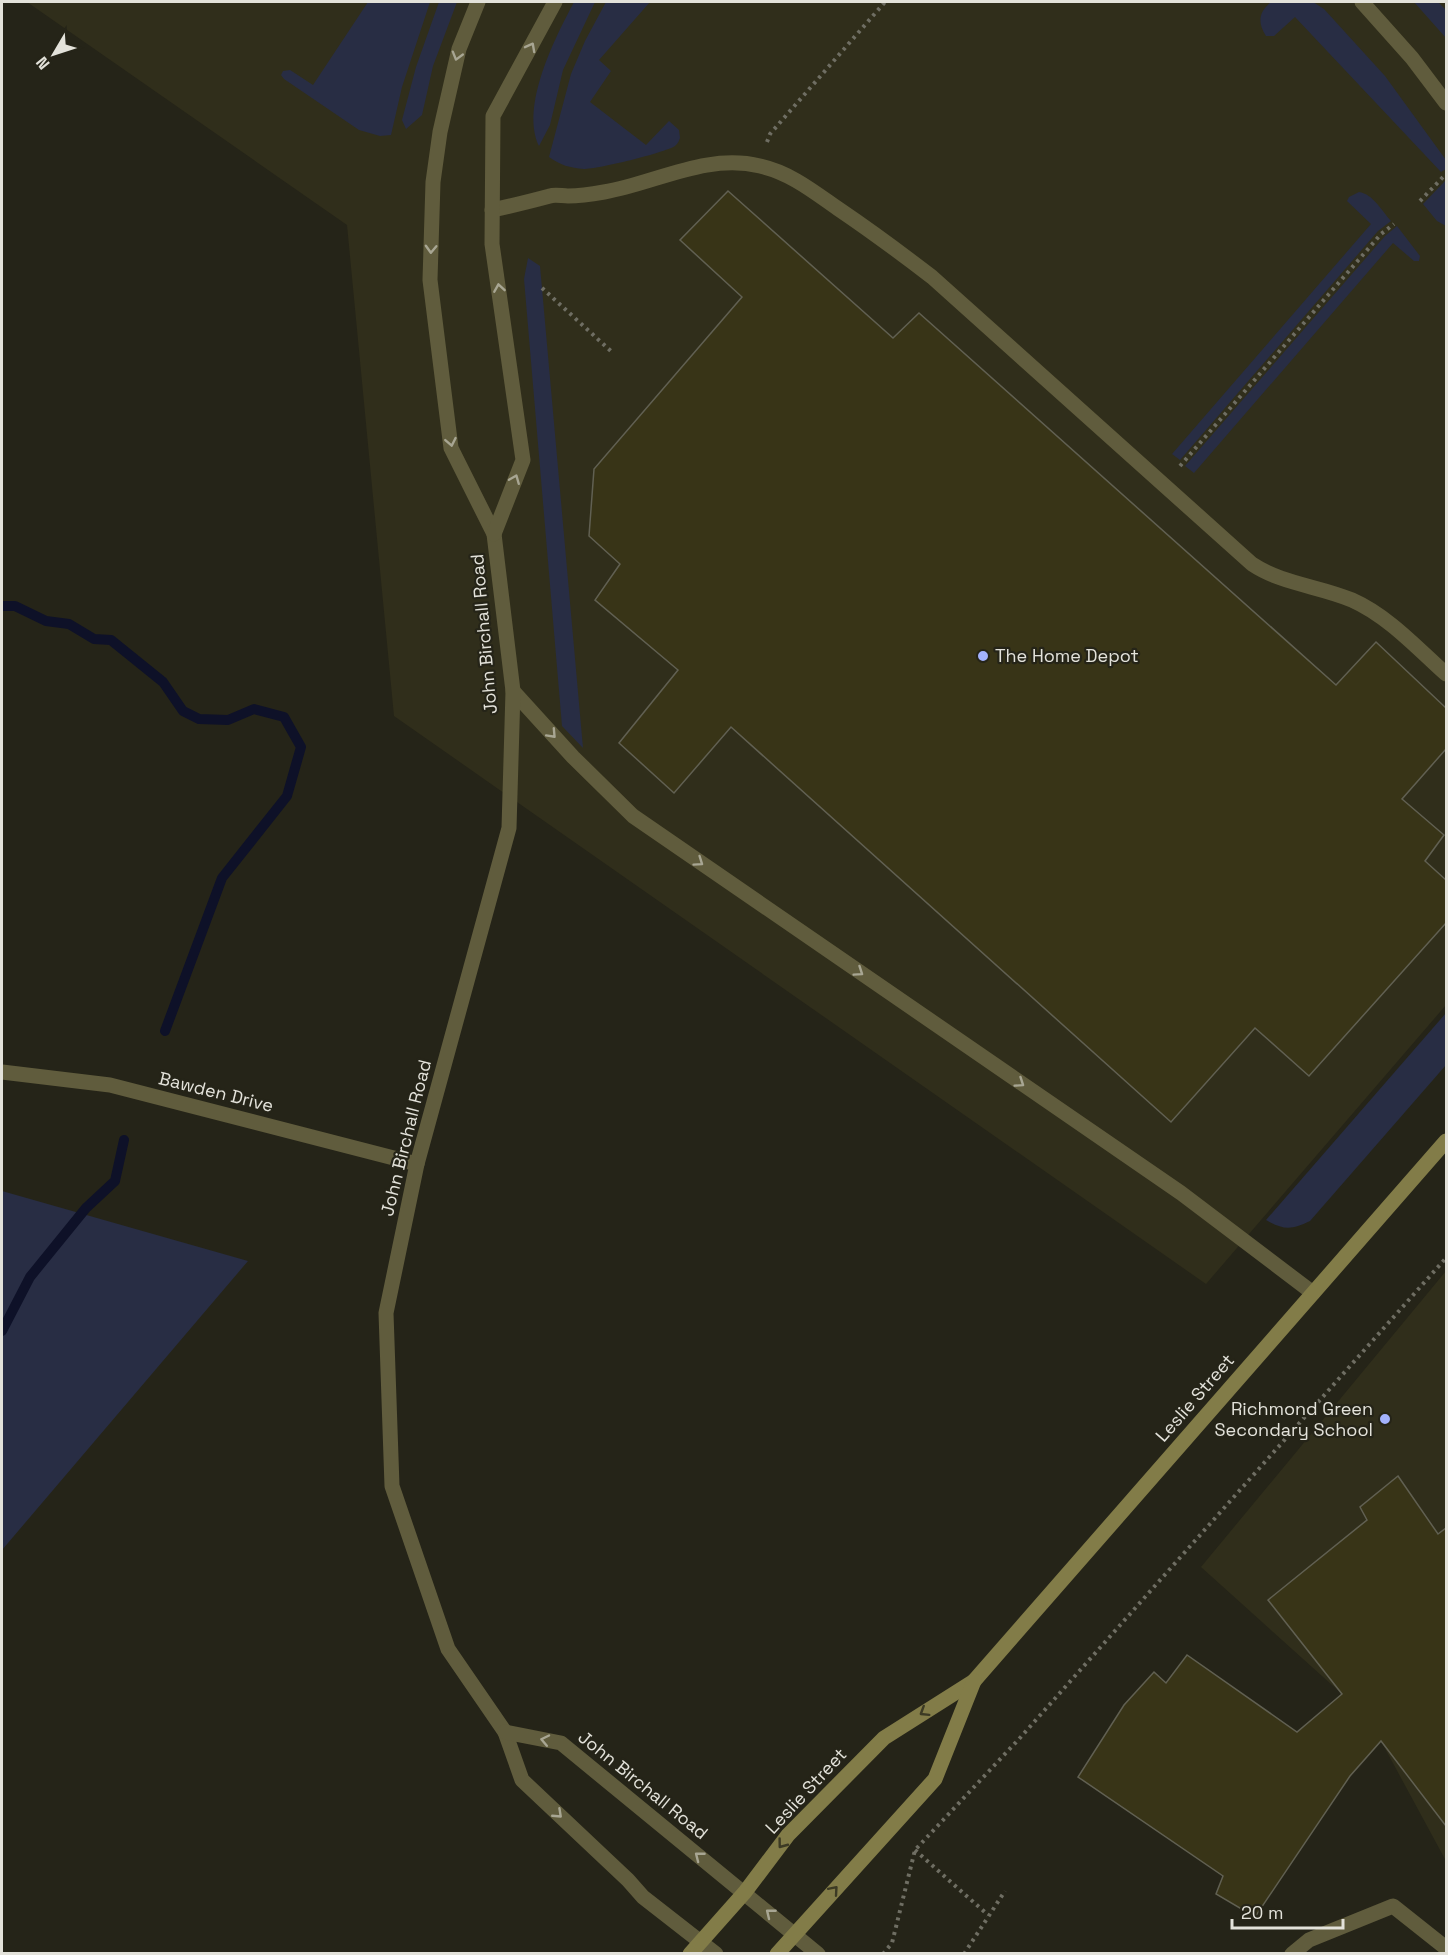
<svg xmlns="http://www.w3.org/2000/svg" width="1448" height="1955" viewBox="0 0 1448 1955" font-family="'Space Grotesk',sans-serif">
<rect width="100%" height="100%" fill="#252418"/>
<g fill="#302e1b">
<path d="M27 2H1446V1005L1206 1284 394 716 347 225Z"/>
<path d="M1446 1271V1861L1381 1741 1342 1694 1201 1567Z"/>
</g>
<g fill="#282d44">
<path d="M368 2H430L402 87 391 135 380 136 359 130 284 79 281 75 283 71 290 70 313 85Z"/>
<path d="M439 2H457L433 66 422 115 406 129 402 120 416 67Z"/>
<path d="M574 2H595L563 70 550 125 539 146C520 106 555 38 574 2Z"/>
<path d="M606 2H650L599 60 611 71 590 102 646 145 669 121 679 130 680 138C678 143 678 143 675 146 664 153 598 169 584 169 570 168 560 165 549 157L571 74 585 41Z"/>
<path d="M1271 2H1313L1324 9 1385 76 1446 160V169L1441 172 1295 17 1274 36H1266C1257 22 1259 12 1271 2Z"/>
<path d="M1414 2H1438L1446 10V38Z"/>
<path d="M1446 180V226L1437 221 1423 204Z"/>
<path d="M1359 192C1373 194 1382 211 1391 221L1378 231 1180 460 1172 454 1371 224 1347 201 1349 197Z"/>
<path d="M1397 226 1420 256 1419 261H1414L1393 243 1194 473 1185 466 1385 236Z"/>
<path d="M528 258 540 266 583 748 562 726 524 279Z"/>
<path d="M1446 1013V1065L1310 1221C1291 1230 1284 1230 1266 1220Z"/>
<path d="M2 1191 248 1261 2 1550Z"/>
</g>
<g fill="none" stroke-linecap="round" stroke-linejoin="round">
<g stroke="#0e1128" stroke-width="10">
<path d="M2 606H15L46 621 69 624 94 639 111 640 163 682 183 711 199 719 228 720 254 709 284 717 301 747 287 796 222 878 165 1031"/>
<path d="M2 1331 30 1277 86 1208 115 1181 124 1140"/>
</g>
</g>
<g fill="#383417" stroke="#616052" stroke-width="1.5">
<path d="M728 191 893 338 919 313 1336 685 1376 642 1446 708V749L1402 799 1444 835 1425 861 1446 880V923L1309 1076 1255 1028 1171 1122 731 727 674 793 619 743 678 670 595 600 620 564 589 536 594 469 742 297 680 240Z"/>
<path d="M1398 1476 1438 1534 1446 1528V1826L1381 1741 1350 1776 1255 1917 1216 1894 1223 1876 1078 1777 1124 1705 1154 1672 1166 1683 1187 1655 1297 1732 1342 1694 1268 1600 1367 1520 1360 1507Z"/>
</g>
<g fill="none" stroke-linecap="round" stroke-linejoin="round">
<g stroke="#6f6e63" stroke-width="4" stroke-dasharray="3 4.5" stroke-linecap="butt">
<path d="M767 142 770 134 885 2"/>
<path d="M1420 201 1446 174"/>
<path d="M542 288 613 353"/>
<path d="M1180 466 1381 234 1394 224"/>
<path d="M915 1850 988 1915"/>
<path d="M883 1954 892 1943 915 1850 1019 1739 1446 1258"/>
<path d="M964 1954 1005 1891"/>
</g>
<g stroke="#605c3d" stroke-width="15">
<path d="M1362 2 1412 58 1446 103"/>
<path d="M492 210C512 206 531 201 550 196 555 194 562 196 568 196 580 196 593 194 604 192 656 183 706 153 760 166 791 173 814 192 840 210 871 231 902 254 932 277L1252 564C1282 584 1319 586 1352 600 1388 616 1417 648 1446 674"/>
<path d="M513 691 573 757 633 816 1181 1193 1313 1293"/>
<path d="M1292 1954 1309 1940 1393 1906 1446 1948"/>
</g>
<path stroke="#605c3d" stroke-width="15" d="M2 1072 110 1085 417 1164"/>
<g stroke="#605c3d" stroke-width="15">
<path d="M478 2 459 49 440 132 433 182 430 280 451 448 494 534 513 691 509 828 417 1164 386 1313 392 1486 448 1649 505 1732 522 1780 628 1880 643 1897 716 1954"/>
<path d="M494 534 523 460 492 244 493 116 555 2"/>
<path d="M505 1732 561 1743 818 1954"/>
</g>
<g stroke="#827c48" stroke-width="15">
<path d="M690 1954 745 1892 788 1835 884 1738 974 1681 1446 1141"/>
<path d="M777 1954 935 1779 974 1681"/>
</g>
</g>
<defs><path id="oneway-chevron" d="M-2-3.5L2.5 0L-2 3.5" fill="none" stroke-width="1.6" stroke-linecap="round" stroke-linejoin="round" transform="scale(1.5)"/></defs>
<g stroke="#a8a693">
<use href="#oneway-chevron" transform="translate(531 47) rotate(-62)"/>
<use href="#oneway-chevron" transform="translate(457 56) rotate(106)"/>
<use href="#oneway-chevron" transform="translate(431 249) rotate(92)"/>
<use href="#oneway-chevron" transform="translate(499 288) rotate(-99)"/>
<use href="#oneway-chevron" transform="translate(451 442) rotate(79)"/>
<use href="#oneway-chevron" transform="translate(515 479) rotate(-68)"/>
<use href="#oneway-chevron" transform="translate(552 734) rotate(47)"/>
<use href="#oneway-chevron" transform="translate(699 862) rotate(35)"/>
<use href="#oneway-chevron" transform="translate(859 972) rotate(34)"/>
<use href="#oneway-chevron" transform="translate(1020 1083) rotate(34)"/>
<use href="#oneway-chevron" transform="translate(545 1740) rotate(-168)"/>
<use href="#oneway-chevron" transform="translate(558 1814) rotate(43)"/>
<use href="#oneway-chevron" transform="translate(699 1856) rotate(-142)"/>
<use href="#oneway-chevron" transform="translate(770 1913) rotate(-141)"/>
</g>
<g stroke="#3c3a24">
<use href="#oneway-chevron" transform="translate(924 1712) rotate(148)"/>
<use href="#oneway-chevron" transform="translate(782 1844) rotate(127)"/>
<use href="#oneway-chevron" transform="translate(834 1890) rotate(-49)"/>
</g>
<g fill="#a3b2fd" stroke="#252418" stroke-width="2">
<circle cx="983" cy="656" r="6"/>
<circle cx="1385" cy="1419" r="6"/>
</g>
<g text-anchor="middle" stroke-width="4.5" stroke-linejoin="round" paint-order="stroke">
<g font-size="18" fill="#e3e2da" stroke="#252418">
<text transform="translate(484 634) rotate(-95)" y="6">John Birchall Road</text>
<text transform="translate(216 1092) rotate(14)" y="6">Bawden Drive</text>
<text transform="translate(406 1138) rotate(-76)" y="6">John Birchall Road</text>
<text transform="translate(1195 1398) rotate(-49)" y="6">Leslie Street</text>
<text transform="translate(643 1785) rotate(39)" y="6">John Birchall Road</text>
<text transform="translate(806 1791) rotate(-47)" y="6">Leslie Street</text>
</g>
<g font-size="18" fill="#e3e2da" stroke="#252418" text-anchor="start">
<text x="995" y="662">The Home Depot</text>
<text x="1373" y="1415" text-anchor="end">Richmond Green<tspan x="1373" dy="21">Secondary School</tspan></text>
</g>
</g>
<rect width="1448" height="1955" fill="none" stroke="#e3e2da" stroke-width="6"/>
<g transform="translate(54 54) rotate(231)" stroke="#252418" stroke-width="4.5" paint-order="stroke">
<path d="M0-4.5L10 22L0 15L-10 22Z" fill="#e3e2da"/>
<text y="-9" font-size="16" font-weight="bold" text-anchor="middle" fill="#e3e2da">N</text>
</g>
<path d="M1232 1919v9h111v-9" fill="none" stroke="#e3e2da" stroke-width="3"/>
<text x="1241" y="1919" font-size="18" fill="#e3e2da" stroke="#252418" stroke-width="4.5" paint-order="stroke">20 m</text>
</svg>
